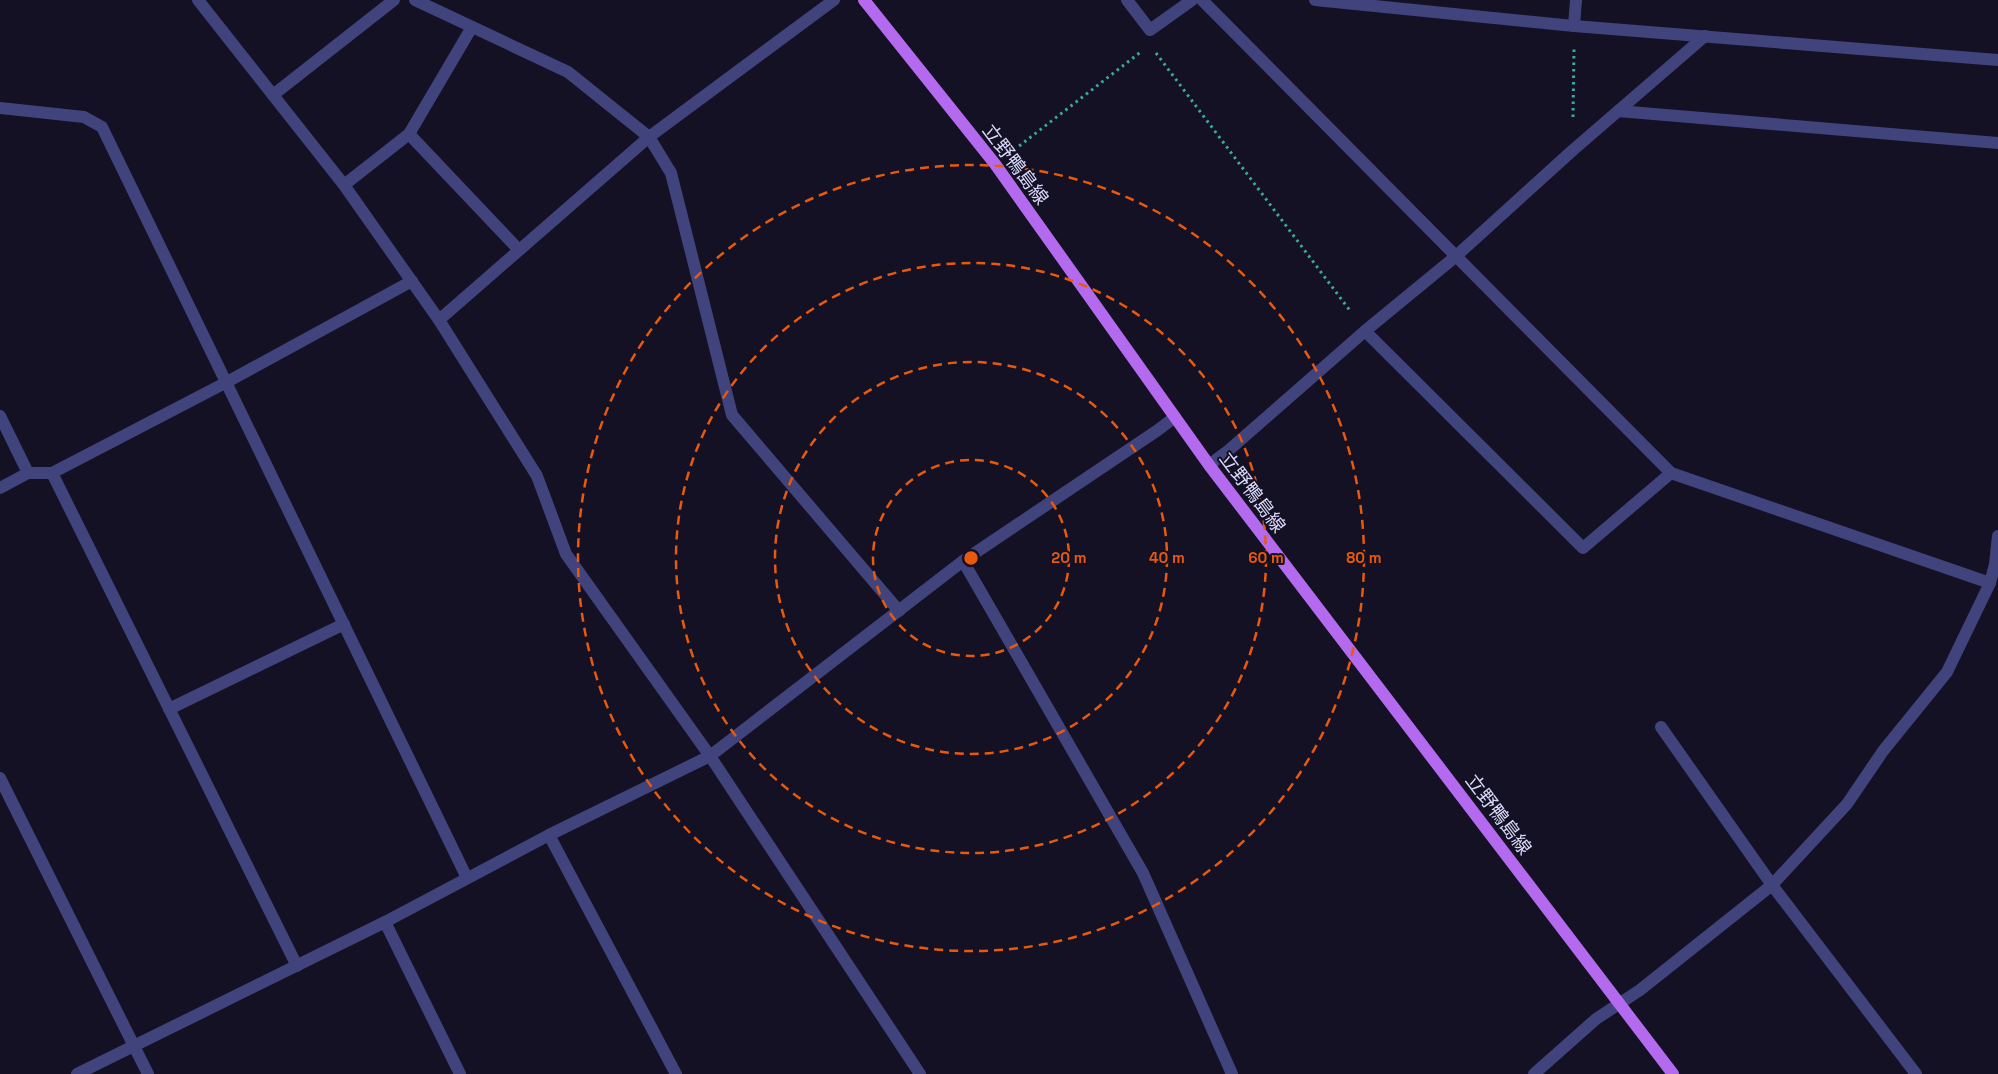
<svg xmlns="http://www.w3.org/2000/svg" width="1998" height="1074" viewBox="0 0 1998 1074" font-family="'Space Grotesk','Noto Sans JP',sans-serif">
<rect width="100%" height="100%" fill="#131123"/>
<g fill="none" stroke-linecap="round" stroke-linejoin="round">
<g stroke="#3caa9b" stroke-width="3" stroke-dasharray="2.5 4" stroke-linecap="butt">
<path d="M1156 53 1351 312"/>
<path d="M1573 117 1574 49"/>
<path d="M1014 150 1142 51"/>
</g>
<g stroke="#41437d" stroke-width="12">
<path d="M198 0 344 185 439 320 537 476 566 554 710 756 920 1074"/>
<path d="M415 0 568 72 649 137 671 173 732 415 899 611"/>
<path d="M1127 0 1150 30 1192 0"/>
<path d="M1202 0 1671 473 1990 583"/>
<path d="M1315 0 1574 26 1998 60"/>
<path d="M1574 26 1576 0"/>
<path d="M273 95 394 0"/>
<path d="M0 108 84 117 102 127 467 878"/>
<path d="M1618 111 1998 143"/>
<path d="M409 134 519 250"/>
<path d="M344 185 409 134 472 27"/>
<path d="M439 320 649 137 834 0"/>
<path d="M1365 331 1583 548 1671 473"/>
<path d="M0 416 28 473"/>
<path d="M1209 465 1229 450 1365 331 1455 257 1573 150 1705 36"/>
<path d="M52 473 297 966"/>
<path d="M0 488 28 473H52L227 382 412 281"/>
<path d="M963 561 1143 873 1232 1074"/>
<path d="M169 709 344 624"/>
<path d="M1661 727 1772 885 1916 1074"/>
<path d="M0 778 148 1074"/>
<path d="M549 835 676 1074"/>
<path d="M385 922 460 1074"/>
<path d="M77 1074 385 922 549 835 710 756 963 561 1158 430 1175 417"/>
<path d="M1534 1074 1596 1019 1640 990 1772 885 1847 804 1883 751 1947 672 1990 583 1995 564 1998 536"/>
</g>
<path stroke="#b46aef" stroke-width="12" d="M864 0 995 164 1209 465 1673 1074"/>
</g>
<g fill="none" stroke="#e8590c" stroke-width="2.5" stroke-dasharray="9 6">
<circle cx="971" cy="558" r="98"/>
<circle cx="971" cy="558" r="196"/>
<circle cx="971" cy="558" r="295"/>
<circle cx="971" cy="558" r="393"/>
</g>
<g text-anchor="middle" stroke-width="4" stroke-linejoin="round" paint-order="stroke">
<g font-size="19" fill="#d9d8fb" stroke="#131123">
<text transform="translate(1016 164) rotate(53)" y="7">立野鴨島線</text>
<text transform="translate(1253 492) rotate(53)" y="7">立野鴨島線</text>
<text transform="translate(1499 814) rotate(53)" y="7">立野鴨島線</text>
</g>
</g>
<circle cx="971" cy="558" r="8" fill="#e8590c" stroke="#131123" stroke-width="2.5"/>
<g font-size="15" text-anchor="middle" font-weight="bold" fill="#e8590c" stroke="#131123" stroke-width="4" stroke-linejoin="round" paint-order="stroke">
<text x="1069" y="563">20 m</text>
<text x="1167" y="563">40 m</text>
<text x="1266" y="563">60 m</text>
<text x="1364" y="563">80 m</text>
</g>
</svg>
